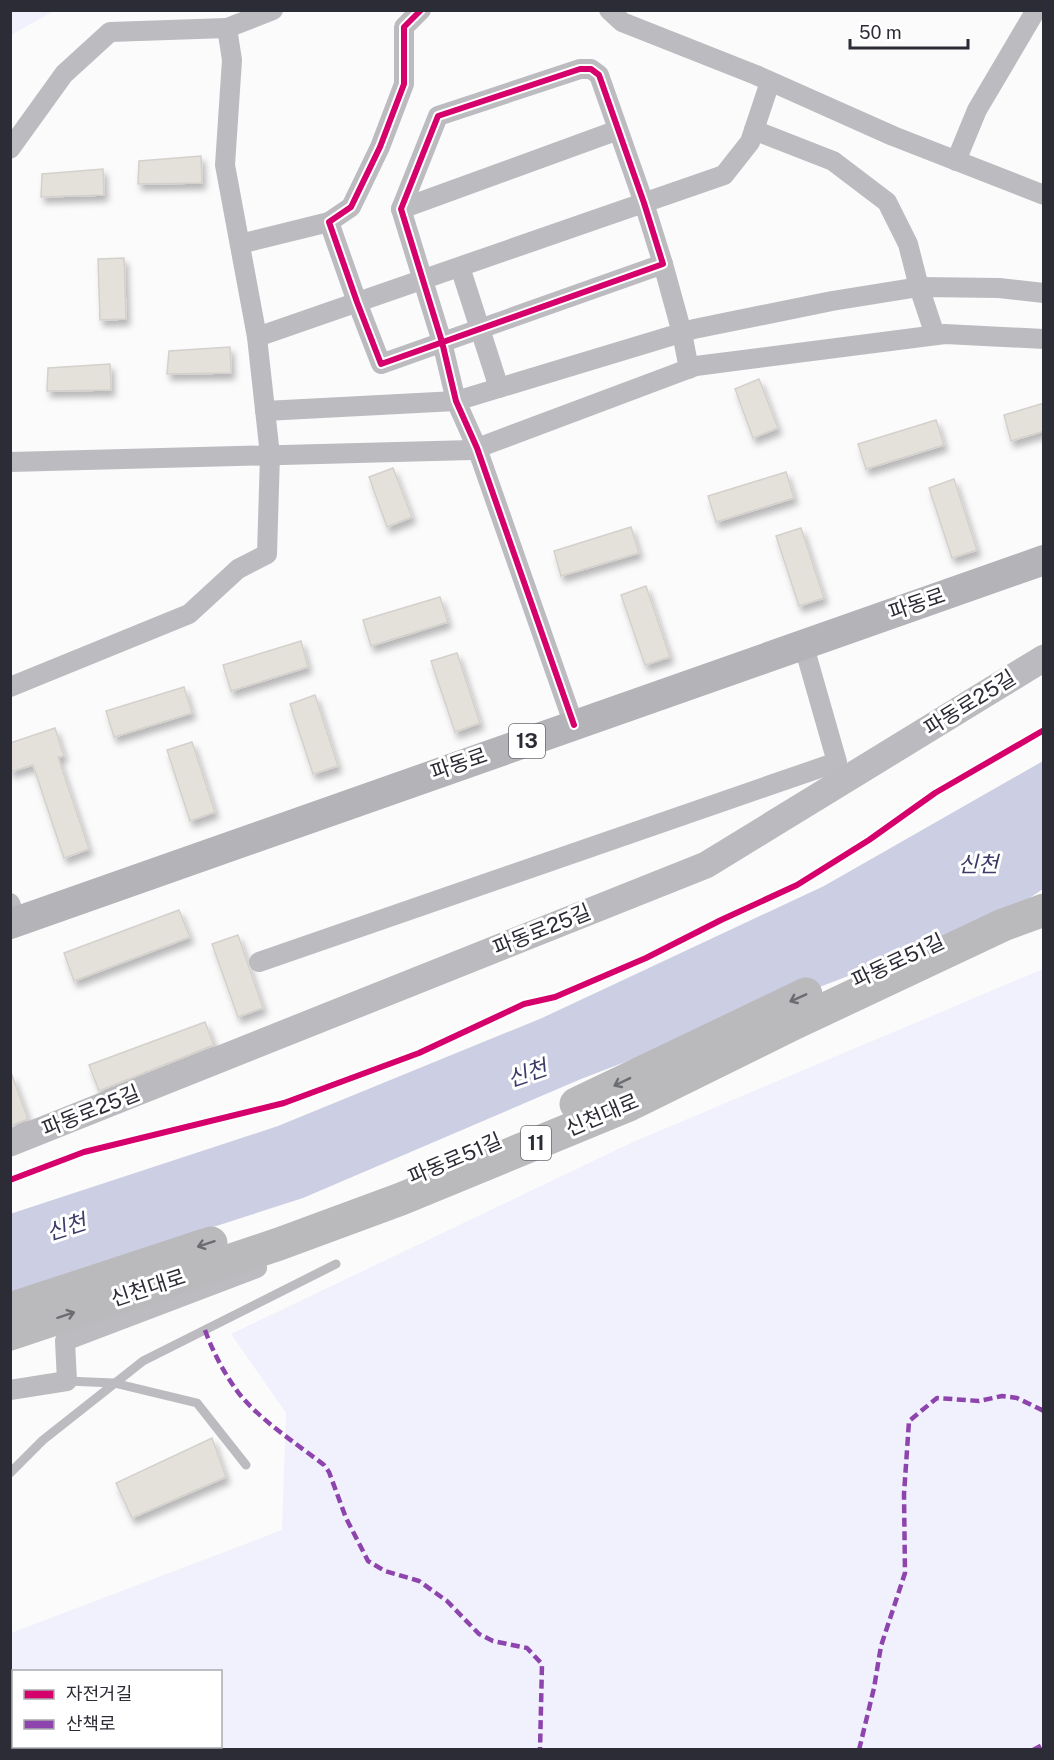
<svg xmlns="http://www.w3.org/2000/svg" width="1054" height="1760" viewBox="0 0 1054 1760" font-family="'Public Sans','Noto Sans KR',sans-serif">
<defs>
<filter id="shadow"><feDropShadow dx="3.5" dy="6" stdDeviation="3" flood-color="#0004"/></filter>
</defs>
<rect width="100%" height="100%" fill="#fbfbfb"/>
<g fill="#f0f1fc" fill-rule="evenodd">
<path d="M11 10H54V11L11 35Z"/>
<path d="M1043 969V1749H11V1633L282 1530 286 1413 231 1334 633 1142ZM14 1672H220V1746H14Z"/>
</g>
<path fill="#cccee3" d="M1043 761V889L1001 917 581 1079 303 1198 11 1292 10 1214 278 1126 542 1018 824 886Z"/>
<g fill="#e4e0da" stroke="#d4d1cd" stroke-width="1.5" filter="url(#shadow)">
<path d="M201 156 202 183 138 184 139 161Z"/>
<path d="M103 169 104 195 41 197 42 174Z"/>
<path d="M124 258 126 319 100 320 98 259Z"/>
<path d="M230 347 231 373 167 374 169 351Z"/>
<path d="M110 364 111 390 47 391 48 368Z"/>
<path d="M759 379 778 428 753 438 735 389Z"/>
<path d="M1044 403V431L1011 441 1004 415Z"/>
<path d="M936 420 944 445 866 469 858 444Z"/>
<path d="M393 468 412 517 387 527 369 477Z"/>
<path d="M786 472 794 498 716 522 708 496Z"/>
<path d="M954 479 977 550 952 558 929 488Z"/>
<path d="M631 527 639 553 561 576 554 551Z"/>
<path d="M801 528 824 598 799 606 776 536Z"/>
<path d="M646 586 670 657 645 665 621 595Z"/>
<path d="M440 597 448 622 371 646 363 620Z"/>
<path d="M301 641 308 667 231 691 223 665Z"/>
<path d="M457 653 480 723 455 732 431 661Z"/>
<path d="M184 687 192 713 114 737 106 711Z"/>
<path d="M315 695 338 766 313 774 290 704Z"/>
<path d="M55 728 64 756 58 757 89 849 64 858 33 765 10 772V743Z"/>
<path d="M192 742 215 812 190 821 167 750Z"/>
<path d="M179 910 190 937 74 981 64 953Z"/>
<path d="M238 935 263 1008 238 1017 212 944Z"/>
<path d="M205 1022 214 1045 99 1091 89 1065Z"/>
<path d="M12 1075 28 1119 10 1126V1076Z"/>
<path d="M212 1438 226 1477 132 1518 116 1483Z"/>
</g>
<g fill="none" stroke-linecap="round" stroke-linejoin="round">
<g stroke="#bcbcc0" stroke-width="9">
<path d="M67 1381 114 1383 197 1403 246 1465"/>
<path d="M10 1473 43 1440 143 1361 336 1264"/>
</g>
<g stroke="#bcbcc0" stroke-width="20">
<path d="M421 10 404 27V84L380 147 351 207 329 222 357 302 381 364C475 330 569 297 663 264L644 203 599 75 591 69H580L438 116 401 209 442 342 456 401 477 448 574 725"/>
<path d="M609 10 622 22 756 75 893 136 1044 195"/>
<path d="M754 130 833 161 887 202 908 244 919 287 935 335"/>
<path d="M10 149 64 74 110 32 227 28"/>
<path d="M956 161 977 110 1036 10"/>
<path d="M401 209 618 130"/>
<path d="M240 244 329 222"/>
<path d="M663 264 682 333 689 369"/>
<path d="M460 267 499 388"/>
<path d="M257 337 724 175 750 142 770 82"/>
<path d="M265 411 456 401 694 329 832 301 919 287 999 288 1044 293"/>
<path d="M10 462 472 450 696 366 945 334 1044 339"/>
<path d="M10 687 189 614 238 569 267 554 270 455 257 337 225 165 232 60 227 28 273 10"/>
<path d="M10 903 17 922"/>
<path d="M259 962 837 762 803 643"/>
<path d="M10 1390 67 1381 65 1341 257 1268"/>
</g>
<path stroke="#bbbbbf" stroke-width="27" d="M10 1143 706 865 1044 658"/>
<path stroke="#b4b4b8" stroke-width="30" d="M10 924 1044 560"/>
<g stroke="#bababd" stroke-width="33">
<path d="M576 1104 806 994"/>
<path d="M10 1309 211 1243"/>
<path d="M10 1334 279 1244 401 1199 629 1105 793 1024 1003 925 1044 910"/>
</g>
<g stroke="#8e44ad" stroke-width="4.5" stroke-dasharray="9 4.5" stroke-linecap="butt">
<path d="M205 1330C212 1350 223 1371 235 1388 254 1416 297 1444 324 1465L329 1472 346 1518 368 1561 385 1571 419 1581 447 1601 479 1634 493 1641 527 1648 542 1664 540 1750"/>
<path d="M859 1750 874 1688 881 1646 905 1573 904 1494 909 1421 937 1398 979 1401 1002 1396 1017 1398 1044 1411"/>
<path d="M1033 1750 1044 1744"/>
</g>
<defs>
<g id="cycleway">
<path d="M421 10 404 27V84L380 147 351 207 329 222 357 302 381 364C475 330 569 297 663 264L644 203 599 75 591 69H580L438 116 401 209 442 342 456 401 477 448 574 725"/>
<path d="M10 1180 84 1152 284 1103 419 1053 524 1004 555 997 646 958 721 920 797 885 869 840 935 793 1044 730"/>
</g>
</defs>
<use href="#cycleway" stroke="#fff" stroke-width="10"/>
<use href="#cycleway" stroke="#d6006c" stroke-width="6"/>
</g>
<defs><path id="oneway-shaft" d="M-6 0H5M1.5-3L5.5 0L1.5 3" fill="none" stroke-width="1.6" stroke-linecap="round" stroke-linejoin="round" transform="scale(1.5)"/></defs>
<g stroke="#6b6c72">
<use href="#oneway-shaft" transform="translate(798 998) rotate(156)"/>
<use href="#oneway-shaft" transform="translate(622 1082) rotate(154)"/>
<use href="#oneway-shaft" transform="translate(206 1244) rotate(162)"/>
<use href="#oneway-shaft" transform="translate(66 1315) rotate(-18)"/>
</g>
<g text-anchor="middle" stroke-width="6" stroke-linejoin="round" paint-order="stroke">
<g fill="#fff" stroke="#6b6b72" stroke-width="1.5">
<rect x="509" y="724" width="36" height="34" rx="4.5"/>
<rect x="521" y="1126" width="30" height="34" rx="4.5"/>
</g>
<g font-size="20" font-weight="bold" fill="#2b2c35">
<text x="527" y="748">13</text>
<text x="536" y="1150">11</text>
</g>
<g font-size="21" fill="#2b2c35" stroke="#fff">
<text transform="translate(917 604) rotate(-19)" y="7">파동로</text>
<text transform="translate(970 703) rotate(-32)" y="7">파동로25길</text>
<text transform="translate(459 764) rotate(-19)" y="7">파동로</text>
<text transform="translate(542 930) rotate(-22)" y="7">파동로25길</text>
<text transform="translate(898 961) rotate(-25)" y="7">파동로51길</text>
<text transform="translate(91 1111) rotate(-22)" y="7">파동로25길</text>
<text transform="translate(602 1115) rotate(-23)" y="7">신천대로</text>
<text transform="translate(455 1159) rotate(-23)" y="7">파동로51길</text>
<text transform="translate(148 1288) rotate(-18)" y="7">신천대로</text>
</g>
<g font-size="22" font-style="italic" fill="#3c3b68" stroke="#fff">
<text x="978" y="872">신천</text>
<text transform="translate(527 1073) rotate(-19)" y="8">신천</text>
<text transform="translate(66 1227) rotate(-18)" y="8">신천</text>
</g>
</g>
<rect width="1054" height="1760" fill="none" stroke="#2b2c35" stroke-width="24"/>
<rect x="12" y="1670" width="210" height="78" fill="#ffffff" stroke="#aaabae" stroke-width="1.5"/>
<rect x="24" y="1690" width="30" height="9" fill="#d6006c" stroke="#aaabae" stroke-width="1.5"/>
<text x="66" y="1700" font-size="18" fill="#2b2c35">자전거길</text>
<rect x="24" y="1720" width="30" height="9" fill="#8e44ad" stroke="#aaabae" stroke-width="1.5"/>
<text x="66" y="1730" font-size="18" fill="#2b2c35">산책로</text>
<path d="M850 39v9h118v-9" fill="none" stroke="#2b2c35" stroke-width="3"/>
<text x="859" y="39" font-size="18" fill="#2b2c35" stroke="#ffffff" stroke-width="4.5" paint-order="stroke">50 m</text>
</svg>
